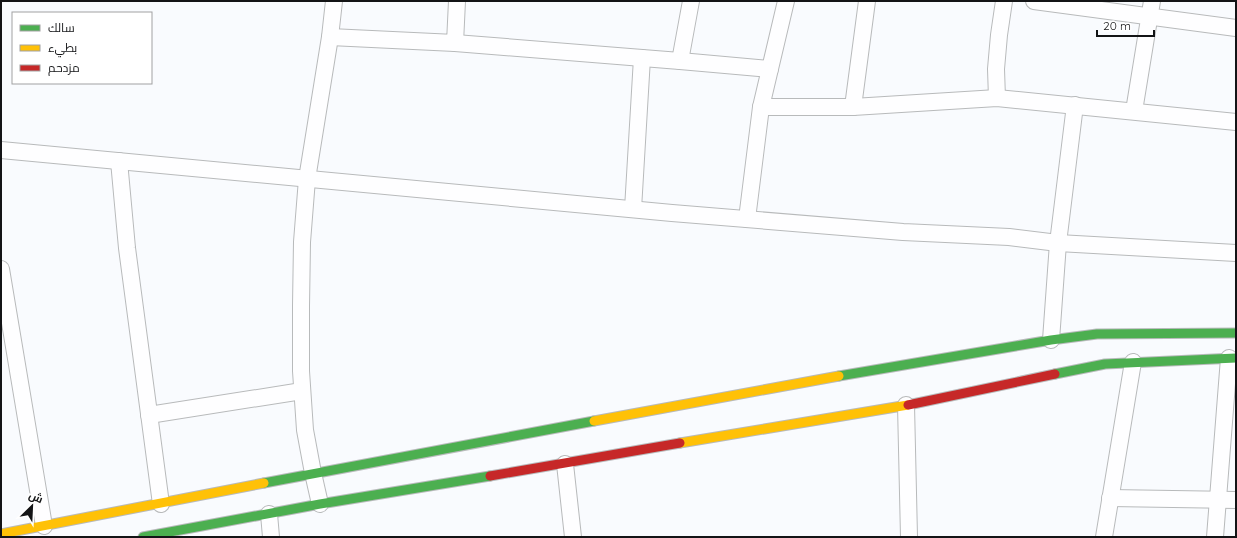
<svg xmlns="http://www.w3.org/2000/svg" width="1237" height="538" viewBox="0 0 1237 538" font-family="Quicksand,Cairo,sans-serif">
<rect width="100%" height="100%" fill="#f9fbfe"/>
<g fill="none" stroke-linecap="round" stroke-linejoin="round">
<defs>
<g id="street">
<path d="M1034 1 1236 28"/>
<path d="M330 37 455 43 457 1"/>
<path d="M455 43 680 61 691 1"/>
<path d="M680 61 770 69"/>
<path d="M997 98 996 69 999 35 1004 1"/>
<path d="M761 107H853L997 98 1236 122"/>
<path d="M853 107 867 1"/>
<path d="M1134 111 1152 1"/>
<path d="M1 150 672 213 903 232 1009 237 1058 243 1236 253"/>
<path d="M119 161 127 248 161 504"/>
<path d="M633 209 642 58"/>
<path d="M747 219 761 107 786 1"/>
<path d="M1 269 44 526"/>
<path d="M1051 340 1058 243 1075 105"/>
<path d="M906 405 909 537"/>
<path d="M149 415 302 391"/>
<path d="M565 464 573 537"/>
<path d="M1110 498 1236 500"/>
<path d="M320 504 313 473 305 430 301 371V306L302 242 307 179 330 37 334 1"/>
<path d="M269 514 271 537"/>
<path d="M1104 537 1133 362"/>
<path d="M1215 537 1229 358"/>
</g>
<g id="fast">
<path d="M1055 374 1105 364 1236 358"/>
<path d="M839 376 1051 340 1097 334 1236 333"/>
<path d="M264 483 594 421"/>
<path d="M143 537 320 504 490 476"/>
</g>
<g id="slow">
<path d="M594 421 839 376"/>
<path d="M680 443 908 405"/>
<path d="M1 534 264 483"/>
</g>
<g id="jam">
<path d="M908 405 1055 374"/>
<path d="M490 476 680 443"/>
</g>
</defs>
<use href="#street" stroke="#b8babb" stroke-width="18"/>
<use href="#fast" stroke="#b8babb" stroke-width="11"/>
<use href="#slow" stroke="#b8babb" stroke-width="11"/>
<use href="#jam" stroke="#b8babb" stroke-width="11"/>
<use href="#street" stroke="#fefeff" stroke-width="16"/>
<use href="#fast" stroke="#4caf50" stroke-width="9"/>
<use href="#slow" stroke="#ffc107" stroke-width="9"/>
<use href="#jam" stroke="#c62828" stroke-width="9"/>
</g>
<rect width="1237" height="538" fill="none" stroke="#131416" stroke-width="4"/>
<rect x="12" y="12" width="140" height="72" fill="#ffffff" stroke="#a1a1a2"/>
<rect x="20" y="25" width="20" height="6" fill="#4caf50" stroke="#a1a1a2"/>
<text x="48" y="32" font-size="12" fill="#131416">سالك</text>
<rect x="20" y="45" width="20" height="6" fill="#ffc107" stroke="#a1a1a2"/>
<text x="48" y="52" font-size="12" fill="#131416">بطيء</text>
<rect x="20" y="65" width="20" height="6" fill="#c62828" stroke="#a1a1a2"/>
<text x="48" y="72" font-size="12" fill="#131416">مزدحم</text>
<g transform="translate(32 506) rotate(24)" stroke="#ffffff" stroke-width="3" paint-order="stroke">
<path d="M0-3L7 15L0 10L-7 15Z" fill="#131416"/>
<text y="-6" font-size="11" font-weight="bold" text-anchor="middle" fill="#131416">ش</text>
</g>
<path d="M1097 30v6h57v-6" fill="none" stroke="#131416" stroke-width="2"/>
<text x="1103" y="30" font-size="12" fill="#131416" stroke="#ffffff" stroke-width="3" paint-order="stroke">20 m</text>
</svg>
